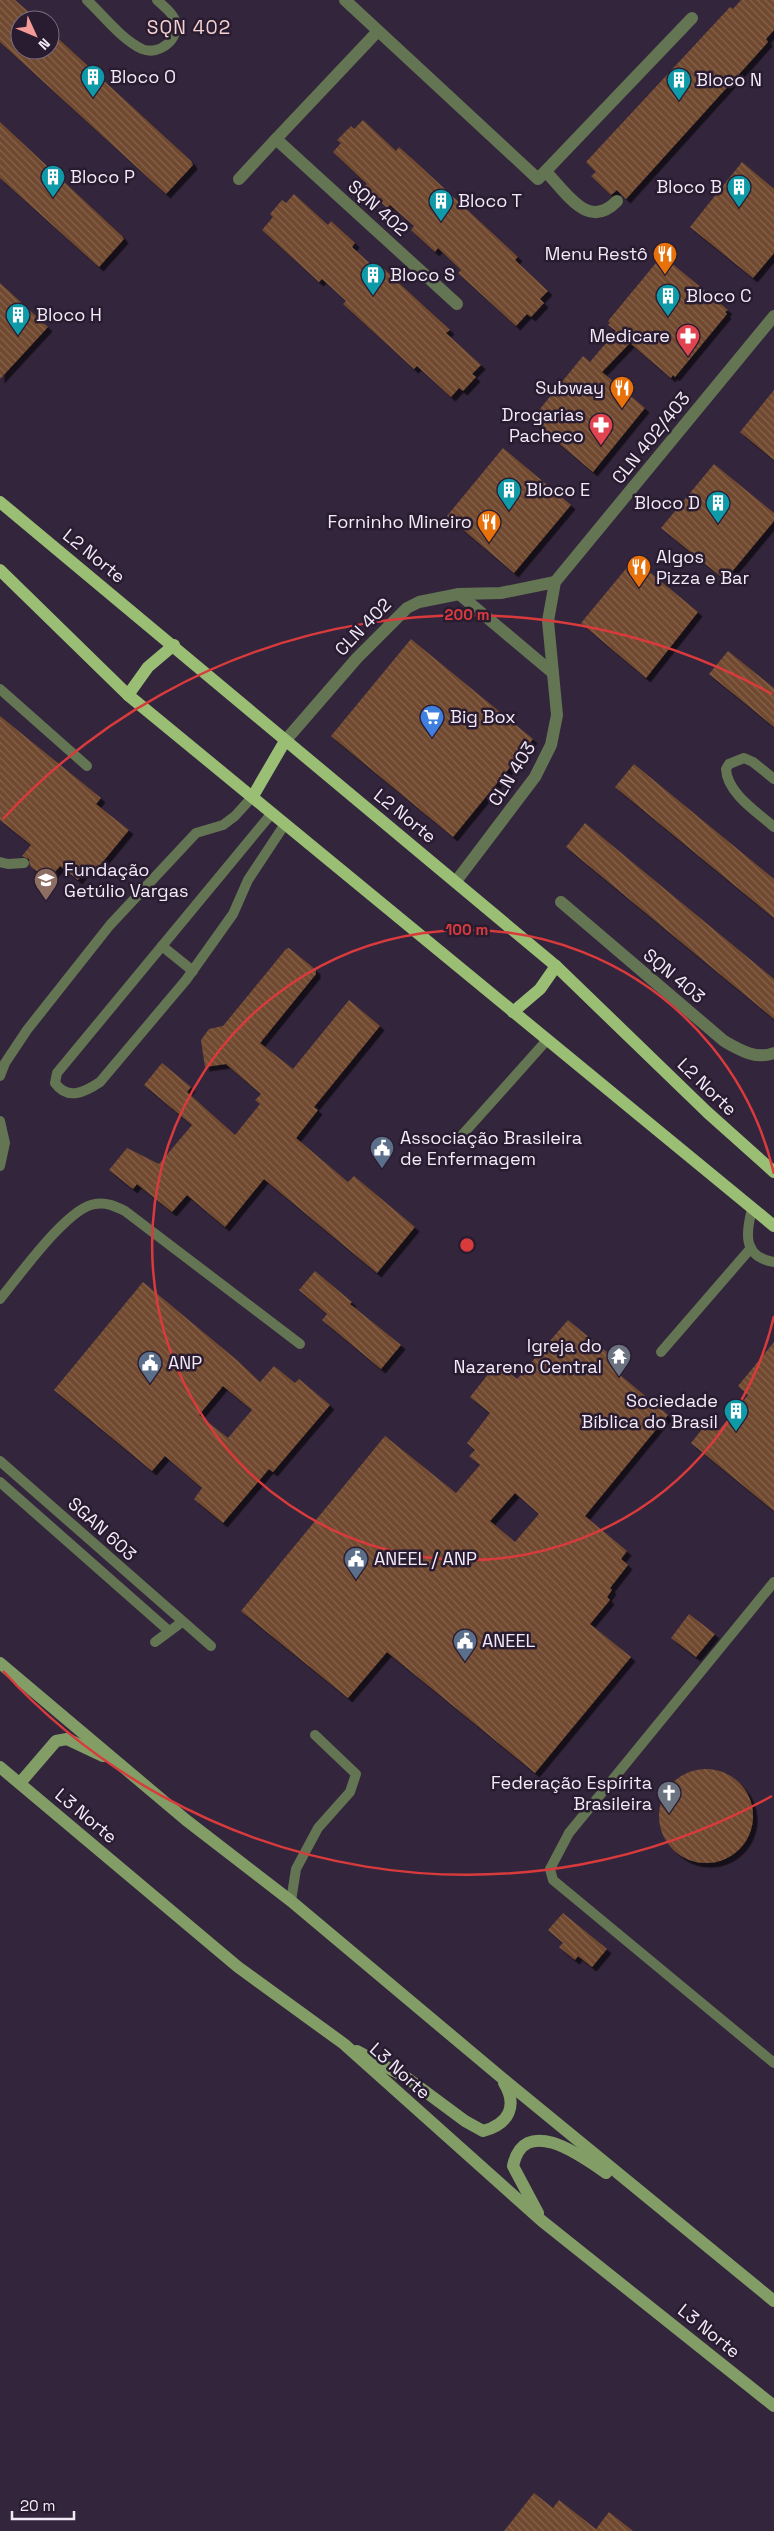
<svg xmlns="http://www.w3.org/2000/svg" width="774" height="2531" viewBox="0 0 774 2531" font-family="'Space Grotesk',sans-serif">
<defs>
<pattern id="building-back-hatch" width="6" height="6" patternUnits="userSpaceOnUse" patternTransform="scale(1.25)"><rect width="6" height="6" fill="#70492f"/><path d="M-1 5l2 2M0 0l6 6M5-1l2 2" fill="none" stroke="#85634e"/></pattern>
<filter id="shadow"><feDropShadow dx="4.5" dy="4.5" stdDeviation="0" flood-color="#0009"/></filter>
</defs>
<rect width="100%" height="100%" fill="#33253b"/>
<g fill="url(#building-back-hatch)" fill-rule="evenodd" filter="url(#shadow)">
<path d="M0 0H15L38 20H20V50H50V31L191 161 193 165 166 194 0 42Z"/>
<path d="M741 0H774V30L766 39 768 42 626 199 617 190 611 195 591 176 596 172 586 162 730 7 733 9Z"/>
<path d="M363 120 396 151 399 147 418 164 518 257 515 260 548 291 540 299 544 303 531 317 527 314 516 326 458 273 461 270 438 248 435 252 411 230 414 226 390 205 387 208 364 187 367 184 333 152 341 143 337 140 351 126 354 129Z"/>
<path d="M0 122 122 236 124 239 99 267 0 178Z"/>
<path d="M742 162 774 189V253L753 278 690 227Z"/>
<path d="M294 194 328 225 331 221 355 243 352 247 375 268 379 264 400 284 450 330 446 333 481 365 472 374 476 377 463 391 459 388 451 397 417 366 414 369 343 304 346 301 322 279 319 282 262 230 273 217 270 214 282 200 286 203Z"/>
<path d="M660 258 669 261 728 310 725 312 727 314 675 377 673 375 671 378 630 343 602 372 645 408 593 472 531 420 583 356 590 362 616 331 608 325 610 323 608 321Z"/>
<path d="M0 283 48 327 0 379Z"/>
<path d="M774 390V460L740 432Z"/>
<path d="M503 448 571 505 514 573 447 516Z"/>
<path d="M714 464 774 513V521L725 580 661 528Z"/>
<path d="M634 559 698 612 646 678 581 623Z"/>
<path d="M411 639 533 739 453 837 331 736Z"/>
<path d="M728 651 774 688V727L709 674Z"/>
<path d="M0 716 101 798 96 804 129 830 96 870 90 865 78 880 60 866 48 880 30 866 29 859 22 856 31 845 0 820Z"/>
<path d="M634 764 774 879V918L615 787Z"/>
<path d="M585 823 774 979V1019L566 847Z"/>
<path d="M289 948 316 970V974L260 1043 293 1069 349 1000 380 1026 314 1107 318 1110 296 1138 348 1182 354 1176 415 1227 377 1273 264 1179 225 1227 187 1195 172 1212 137 1184 133 1189 109 1170 127 1148 159 1164 192 1125 144 1085 162 1063 191 1087 187 1092 235 1135 260 1104 255 1100 261 1094 226 1064 205 1067 201 1040 209 1029 223 1026 286 949Z"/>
<path d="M315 1271 352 1302 350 1304 401 1345 381 1369 322 1320 327 1314 299 1290Z"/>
<path d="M143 1282 238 1361 260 1382 274 1366 295 1383 299 1379 330 1405 273 1472 269 1469 223 1523 194 1499 202 1488 165 1456 152 1471 54 1390ZM223 1386 252 1410 228 1438 199 1415Z"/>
<path d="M568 1320 619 1362 613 1369 668 1415 585 1516 627 1551 621 1559 628 1565 610 1588 612 1590 607 1597 610 1600 590 1624 631 1657 535 1773 387 1652 348 1698 241 1611 385 1436 456 1493 480 1465 469 1456 475 1450 467 1443 490 1413 470 1397 497 1363 517 1379ZM515 1493 539 1514 515 1542 490 1521Z"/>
<path d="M774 1342V1511L691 1443 707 1423 719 1430 748 1395 738 1386Z"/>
<path d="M689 1614 715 1634 696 1657 671 1638Z"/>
<circle cx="706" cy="1816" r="47"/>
<path d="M563 1913 607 1949 592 1967 578 1956 575 1960 559 1947 563 1943 548 1930Z"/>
<path d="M534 2493 553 2508 559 2500 596 2529 609 2512 633 2531H504Z"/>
</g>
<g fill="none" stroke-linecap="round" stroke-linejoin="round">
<g stroke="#637552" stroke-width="10">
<path d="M87 0C103 15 121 39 142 49 159 56 181 39 175 20 172 12 163 6 157 0"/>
<path d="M0 689 87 766"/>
<path d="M774 779 753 762 744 758 729 764 726 769C727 793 757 812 774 827"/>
<path d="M272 813 57 1073 55 1083C68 1101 85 1092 100 1082L186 980 233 914 248 880 285 824"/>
<path d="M0 862 8 864 24 863"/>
<path d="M162 946 193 971"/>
<path d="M0 1076 5 1063 27 1030 110 925 196 833 223 825 235 816 253 796"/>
<path d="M0 1121 5 1143 0 1166"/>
<path d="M463 1134 547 1040"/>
<path d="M752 1209C746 1232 742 1257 774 1262"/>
<path d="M0 1299C19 1276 68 1207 95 1204 106 1202 115 1206 125 1211L300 1344"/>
<path d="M661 1352 751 1248"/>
<path d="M0 1461 211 1646"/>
<path d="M0 1482 169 1631"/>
<path d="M774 1582 569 1833 550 1869 553 1880 774 2063"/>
<path d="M155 1642 182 1622"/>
<path d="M291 1901 296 1869 318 1828 350 1792 356 1774 315 1735"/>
</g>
<g stroke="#637552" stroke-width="12">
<path d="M345 0 538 179 692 18"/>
<path d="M378 31 276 139 457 304"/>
<path d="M546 172C567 193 588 231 617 201"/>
<path d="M239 179 276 139"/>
<path d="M561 902 724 1041C740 1050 756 1060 774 1053"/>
</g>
<g stroke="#637552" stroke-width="12">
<path d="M459 594 553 673"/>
<path d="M285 741 357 658 407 608 419 602 459 594 501 593 555 582"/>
<path d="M457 880 535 777 551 745 557 715 548 621 555 582 774 316"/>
</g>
<g stroke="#829e66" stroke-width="12">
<path d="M0 1663 186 1820 291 1901 502 2078 774 2301"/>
<path d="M0 1767 238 1967 344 2044 542 2221 774 2406"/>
<path d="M20 1783 56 1741 67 1739 103 1756"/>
<path d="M357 2051 407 2078 465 2121 483 2131C509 2124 518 2106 504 2083"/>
<path d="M538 2213 513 2166C524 2113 583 2157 606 2173"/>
</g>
<g stroke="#9abe74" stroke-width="12">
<path d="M0 502 556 966 707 1112 774 1172"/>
<path d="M0 570 128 695 774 1226"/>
<path d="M128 695 148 667 174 645"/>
<path d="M253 796 285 741"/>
<path d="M513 1012 540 989 556 966"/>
</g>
</g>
<g fill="none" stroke="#d93b3d" stroke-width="2.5">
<path d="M774 1316A315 315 0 1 1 774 1174"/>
<path d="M772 1796A630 630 0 0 1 3 1671M3 819A630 630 0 0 1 772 694"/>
</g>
<defs>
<symbol id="building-pin" viewBox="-11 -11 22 30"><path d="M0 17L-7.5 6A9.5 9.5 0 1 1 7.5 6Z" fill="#0f9aa8" stroke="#291c30"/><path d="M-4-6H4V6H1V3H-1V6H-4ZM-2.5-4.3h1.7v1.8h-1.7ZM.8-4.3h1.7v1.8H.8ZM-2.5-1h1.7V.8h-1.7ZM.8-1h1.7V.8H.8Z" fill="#fff"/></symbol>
<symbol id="restaurant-pin" viewBox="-11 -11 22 30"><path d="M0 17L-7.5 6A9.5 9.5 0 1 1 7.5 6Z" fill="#e8710a" stroke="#291c30"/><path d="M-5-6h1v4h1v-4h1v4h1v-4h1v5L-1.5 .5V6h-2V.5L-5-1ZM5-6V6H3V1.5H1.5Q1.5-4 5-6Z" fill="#fff"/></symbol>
<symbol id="pharmacy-pin" viewBox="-11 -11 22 30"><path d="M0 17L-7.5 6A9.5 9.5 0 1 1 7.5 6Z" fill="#e0444e" stroke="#291c30"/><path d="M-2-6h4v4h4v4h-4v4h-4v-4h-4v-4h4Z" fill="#fff"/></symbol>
<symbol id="supermarket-pin" viewBox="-11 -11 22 30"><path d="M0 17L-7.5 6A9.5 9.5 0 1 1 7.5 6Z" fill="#3f7fe0" stroke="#291c30"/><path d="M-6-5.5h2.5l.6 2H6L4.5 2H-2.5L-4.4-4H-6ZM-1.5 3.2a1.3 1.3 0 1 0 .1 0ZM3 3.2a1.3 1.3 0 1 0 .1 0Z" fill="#fff"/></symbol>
<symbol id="university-pin" viewBox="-11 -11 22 30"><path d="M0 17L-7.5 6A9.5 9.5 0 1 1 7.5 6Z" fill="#8d6e63" stroke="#291c30"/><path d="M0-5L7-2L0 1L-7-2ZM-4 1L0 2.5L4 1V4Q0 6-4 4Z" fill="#fff"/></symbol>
<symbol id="civic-pin" viewBox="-11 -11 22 30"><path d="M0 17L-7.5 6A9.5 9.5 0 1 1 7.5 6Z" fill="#5c6f8a" stroke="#291c30"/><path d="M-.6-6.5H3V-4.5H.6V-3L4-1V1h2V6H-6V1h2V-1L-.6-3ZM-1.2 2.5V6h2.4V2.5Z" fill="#fff"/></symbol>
<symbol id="temple-pin" viewBox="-11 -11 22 30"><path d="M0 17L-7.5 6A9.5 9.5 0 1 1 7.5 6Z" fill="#6b7280" stroke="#291c30"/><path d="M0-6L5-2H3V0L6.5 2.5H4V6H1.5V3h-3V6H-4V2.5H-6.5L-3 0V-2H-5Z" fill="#fff"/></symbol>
<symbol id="church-pin" viewBox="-11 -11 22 30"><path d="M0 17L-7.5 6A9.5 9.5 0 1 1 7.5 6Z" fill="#6b7280" stroke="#291c30"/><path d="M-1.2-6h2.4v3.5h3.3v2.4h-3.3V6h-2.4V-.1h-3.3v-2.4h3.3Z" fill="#fff"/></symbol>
</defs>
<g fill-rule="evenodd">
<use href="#building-pin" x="79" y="63" width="28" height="38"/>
<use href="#building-pin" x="665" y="66" width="28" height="38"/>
<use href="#building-pin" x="39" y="163" width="28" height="38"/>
<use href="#building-pin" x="725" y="173" width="28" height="38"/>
<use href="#building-pin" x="427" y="187" width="28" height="38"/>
<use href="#restaurant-pin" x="651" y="240" width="28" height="38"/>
<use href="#building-pin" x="359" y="261" width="28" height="38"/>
<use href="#building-pin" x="654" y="282" width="28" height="38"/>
<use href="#building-pin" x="4" y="301" width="28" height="38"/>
<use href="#pharmacy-pin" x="674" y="322" width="28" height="38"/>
<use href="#restaurant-pin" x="608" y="374" width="28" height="38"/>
<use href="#pharmacy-pin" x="587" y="411" width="28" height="38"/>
<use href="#building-pin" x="495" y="476" width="28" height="38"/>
<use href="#building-pin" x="704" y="489" width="28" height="38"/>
<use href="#restaurant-pin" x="475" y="508" width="28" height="38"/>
<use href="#restaurant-pin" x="625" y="553" width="28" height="38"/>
<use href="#supermarket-pin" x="418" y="703" width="28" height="38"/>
<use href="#university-pin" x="32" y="866" width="28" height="38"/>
<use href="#civic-pin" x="368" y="1134" width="28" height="38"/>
<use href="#temple-pin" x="605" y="1342" width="28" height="38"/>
<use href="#civic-pin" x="136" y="1349" width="28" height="38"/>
<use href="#building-pin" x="722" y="1397" width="28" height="38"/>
<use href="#civic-pin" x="342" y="1545" width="28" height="38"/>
<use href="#civic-pin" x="451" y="1627" width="28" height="38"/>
<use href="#church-pin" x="655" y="1779" width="28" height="38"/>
</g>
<g text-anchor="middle" stroke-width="5" stroke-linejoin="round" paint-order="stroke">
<g font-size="18" fill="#f3eaf8" stroke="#291c30" text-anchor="start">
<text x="110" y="83">Bloco O</text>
<text x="696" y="86">Bloco N</text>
<text x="70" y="183">Bloco P</text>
<text x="722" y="193" text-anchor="end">Bloco B</text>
<text x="458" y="207">Bloco T</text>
<text x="648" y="260" text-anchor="end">Menu Restô</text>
<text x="390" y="281">Bloco S</text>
<text x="686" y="302">Bloco C</text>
<text x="36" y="321">Bloco H</text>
<text x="670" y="342" text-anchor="end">Medicare</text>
<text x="604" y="394" text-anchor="end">Subway</text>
<text x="584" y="421" text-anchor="end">Drogarias<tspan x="584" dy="21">Pacheco</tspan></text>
<text x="526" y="496">Bloco E</text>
<text x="700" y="509" text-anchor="end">Bloco D</text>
<text x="472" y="528" text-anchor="end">Forninho Mineiro</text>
<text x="656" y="563">Algos<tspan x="656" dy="21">Pizza e Bar</tspan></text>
<text x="450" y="723">Big Box</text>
<text x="64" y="876">Fundação<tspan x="64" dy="21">Getúlio Vargas</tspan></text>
<text x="400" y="1144">Associação Brasileira<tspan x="400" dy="21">de Enfermagem</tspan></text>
<text x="602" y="1352" text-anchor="end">Igreja do<tspan x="602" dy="21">Nazareno Central</tspan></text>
<text x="168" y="1369">ANP</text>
<text x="718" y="1407" text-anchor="end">Sociedade<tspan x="718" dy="21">Bíblica do Brasil</tspan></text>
<text x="374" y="1565">ANEEL / ANP</text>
<text x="482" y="1647">ANEEL</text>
<text x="652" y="1789" text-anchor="end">Federação Espírita<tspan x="652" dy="21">Brasileira</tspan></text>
</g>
<g font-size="18" fill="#f3eaf8" stroke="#291c30">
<text transform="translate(378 208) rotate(42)" y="6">SQN 402</text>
<text transform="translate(651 438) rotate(-51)" y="6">CLN 402/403</text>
<text transform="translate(94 556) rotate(39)" y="6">L2 Norte</text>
<text transform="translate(363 627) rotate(-46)" y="6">CLN 402</text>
<text transform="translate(512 774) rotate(-58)" y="6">CLN 403</text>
<text transform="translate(405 816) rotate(39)" y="6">L2 Norte</text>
<text transform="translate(674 976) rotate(40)" y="6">SQN 403</text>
<text transform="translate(707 1087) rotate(44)" y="6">L2 Norte</text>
<text transform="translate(102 1529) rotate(42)" y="6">SGAN 603</text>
<text transform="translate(86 1816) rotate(40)" y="6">L3 Norte</text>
<text transform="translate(400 2071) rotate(42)" y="6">L3 Norte</text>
<text transform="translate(709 2331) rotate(39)" y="6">L3 Norte</text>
</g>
<g font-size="19" letter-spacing="1" fill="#f4d1cf" stroke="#291c30">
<text x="189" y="34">SQN 402</text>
</g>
</g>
<circle cx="467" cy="1245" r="8" fill="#d93b3d" stroke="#291c30" stroke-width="2.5"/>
<g font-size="15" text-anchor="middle" font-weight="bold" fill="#d93b3d" stroke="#291c30" stroke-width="5" stroke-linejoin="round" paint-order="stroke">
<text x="467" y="620">200 m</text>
<text x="467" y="935">100 m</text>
</g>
<g transform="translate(35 35) rotate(134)"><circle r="24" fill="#291c30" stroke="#7a6e80"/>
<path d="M0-4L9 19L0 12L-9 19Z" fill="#f59b97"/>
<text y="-8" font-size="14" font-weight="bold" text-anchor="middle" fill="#f3eaf8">N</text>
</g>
<path d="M12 2511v8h62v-8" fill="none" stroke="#f3eaf8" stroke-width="2.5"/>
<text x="20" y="2511" font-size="15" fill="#f3eaf8" stroke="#291c30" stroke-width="4" paint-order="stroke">20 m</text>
</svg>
